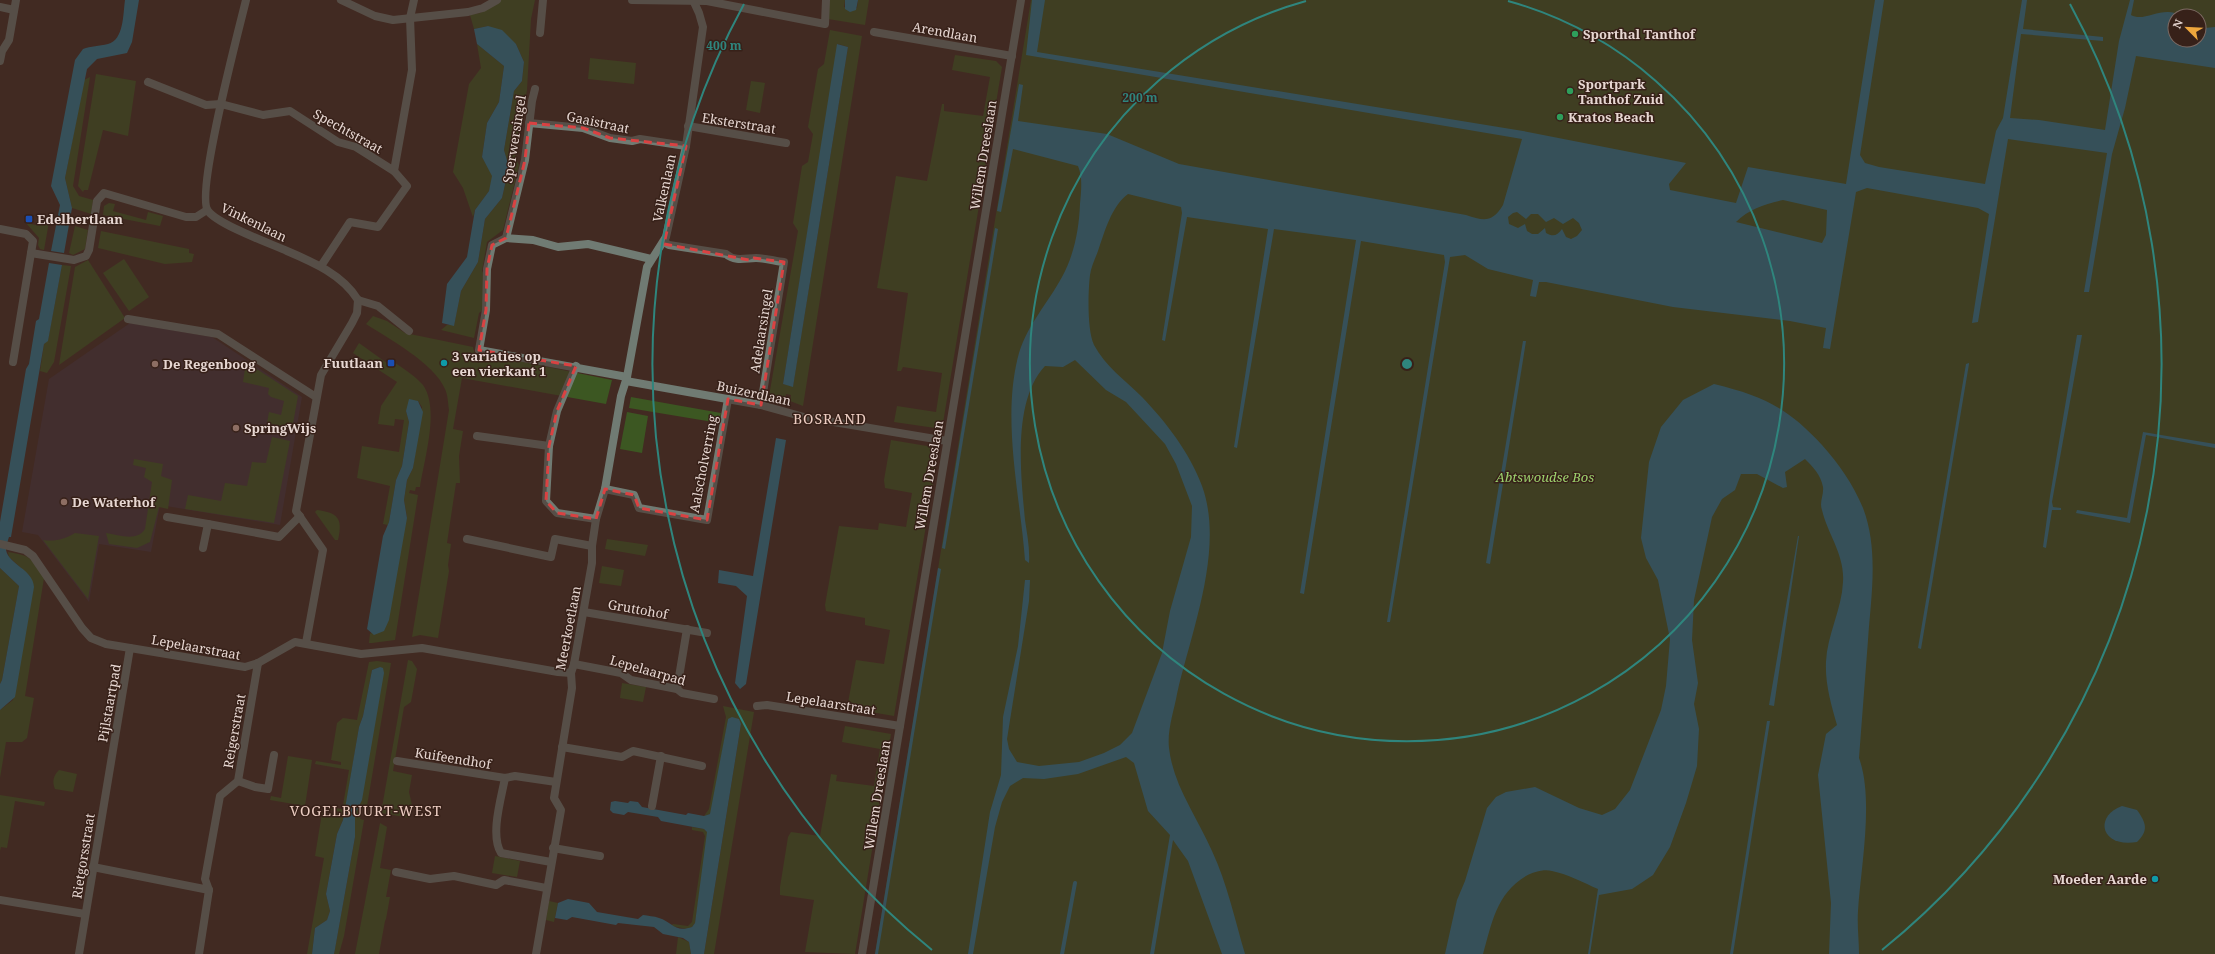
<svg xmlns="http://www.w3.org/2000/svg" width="2215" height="954" viewBox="0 0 2215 954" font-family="'Noto Serif',serif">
<rect width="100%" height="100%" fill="#422a22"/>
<path fill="#44333c" d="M130 323 212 337 302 397 280 525 160 505 151 552 99 544 89 602 38 535 22 532 49 379Z"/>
<g fill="#3c5722" fill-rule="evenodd">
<path d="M501 0H535L531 19 527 90 515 157 519 165 503 230 487 242 482 271 485 276 483 310 479 313 474 338 441 330 447 325H454L461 291 478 262 485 219 502 198 509 167 504 150 514 91 522 81 524 62 516 44 488 26 474 29 470 15 480 13Z"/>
<path d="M829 0H845L844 7 857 8 858 0H869L865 25 828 19Z"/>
<path d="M1031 0H2215V954H875ZM2175 16H2199V40H2175Z"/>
<path d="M830 30 862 36 803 406 790 401 791 395 786 394 785 401 769 396 798 231 793 223 802 166 808 162 813 134 808 127 818 69 824 64ZM838 44 848 47 793 386 783 384Z"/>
<path d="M477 44 504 66 499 102 487 123 482 157 493 176 489 191 475 210 473 217 463 188 453 172 469 84 481 68Z"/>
<path d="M955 55 996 61 1002 67 942 429 894 422 897 406 936 412 942 373 903 367 901 371H897L908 293 877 288 896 176 927 181 942 104H944V111L983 116 990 77 952 70Z"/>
<path d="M590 58 636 63 634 84 588 79Z"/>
<path d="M96 74 136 81 128 136 103 130 88 190H84L83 192 78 186Z"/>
<path d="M90 77 73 186 79 196 93 200 91 214 72 208 65 178 84 80Z"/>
<path d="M751 81 765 83 760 113 746 110Z"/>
<path d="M109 203 115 204 113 211 146 220 148 212 163 216 160 226 103 215 104 206Z"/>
<path d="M37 220 49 222 44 250 40 249 38 245 39 238 26 223 36 225Z"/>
<path d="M75 226 88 230 85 249 73 255 69 253Z"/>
<path d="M101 231 189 249V253L194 254 192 262 165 264 98 248Z"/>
<path d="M124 259 149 297 129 311 103 273Z"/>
<path d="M88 260 125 318 59 365 75 267Z"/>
<path d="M62 265 71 266 54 362 47 373 40 371 44 344 48 340Z"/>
<path d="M373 316 387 321 405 333 473 347 474 352 612 380 606 404 462 378 453 429 463 431 459 456 460 483H456L447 543 451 544 448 565 449 571 438 638 420 635 412 637 449 410C448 404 448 395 445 389 434 363 389 339 366 324Z"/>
<path d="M359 343 391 366 394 362C404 369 415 376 423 385 440 409 424 460 420 487H416L415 491 410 490 409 493 418 495 395 640 372 643H369L370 633 371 634 407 517 404 500 407 480 413 468 422 407 418 401 406 411 409 422 402 466 396 480 389 522 388 525 383 524 390 486 357 478 362 446 399 452 404 420 395 419 394 426 378 424 381 406 397 382 353 353Z"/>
<path d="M246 362 298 396 292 429 267 423 269 412 281 415 284 401 271 397 268 394 269 388 243 382Z"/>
<path d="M631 397 721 413 719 423 629 408Z"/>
<path d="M627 412 648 416 642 453 620 449Z"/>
<path d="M272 437 290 441 274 523 185 509 188 495 221 501 225 483 247 486 252 462 266 463Z"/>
<path d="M891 440 939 448 894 716 847 708 856 660 884 664 890 630 865 625V618L826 611 825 605 839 526 878 530 879 523 906 527 912 493 885 488 884 480Z"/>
<path d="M134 459 163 464 161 476 172 480 168 509 159 507 150 542 137 548 109 544 106 533C119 535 137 542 145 529L152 482 144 477 146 468 133 465Z"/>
<path d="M317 510C338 513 343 518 338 540H335L315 512Z"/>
<path d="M75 533 99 536 88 599 43 540C55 542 65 539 75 533Z"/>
<path d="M607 539 648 545 645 556 605 549Z"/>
<path d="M8 552C33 556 30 558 44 578L25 696 34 698 27 738 22 742H6L0 778V710L13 700 30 576 9 557Z"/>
<path d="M602 566 624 570 621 586 599 583Z"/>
<path d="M0 568 19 586 2 680 0 684Z"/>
<path d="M408 660 412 661 417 669 411 702 404 707 393 771 412 775 409 792 412 805 410 818 381 813Z"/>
<path d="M377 661 391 663 367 806H363L360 819 364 820 344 936 339 954H334L355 837V814L360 804 380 667 372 670 363 716 359 727 346 805H343L349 770 315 764 316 761 341 765V762L331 760 337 723 343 718 357 720 369 662Z"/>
<path d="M622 683 646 687 643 702 620 698Z"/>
<path d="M723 706 754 712 714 954H704L741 724 728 719 712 810 710 814 704 816 709 809 726 717Z"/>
<path d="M845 726 891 734 855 954 805 952 814 900 780 895V887L788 837 791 832 820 836 831 774 837 775 836 781 874 786 880 749 842 742Z"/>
<path d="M288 756 312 760 305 806 270 800 271 796 281 798Z"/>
<path d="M59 770 77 774 73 792 55 789C52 782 53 776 59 770Z"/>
<path d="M0 795 45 802 44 806 15 801 7 848 1 847 0 851Z"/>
<path d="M332 807 345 810 343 820 337 834 326 894 330 911 327 920 315 928 312 954H307L324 858 315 856 322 813 340 816V812L331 810Z"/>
<path d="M380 823 387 827 380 868 391 870 386 897H390L386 919 385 921 379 954H355Z"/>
<path d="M692 827 704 829 707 832 708 836 695 923 692 927 687 929 671 926 673 924 688 926 692 922 705 836 703 832 692 830Z"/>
<path d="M495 856 520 861 517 877 492 873Z"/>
<path d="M549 901 558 903 554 922 546 920Z"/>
<path d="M678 937 689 942 691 954H676Z"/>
</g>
<g fill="#287f9b" fill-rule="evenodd">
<path d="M125 0H139L132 42 127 53 97 59 87 69 65 178 72 208 64 253 51 251 60 205 51 186 75 60 83 49C91 46 99 46 108 44 124 40 123 14 125 0Z"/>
<path d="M845 0H858L856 10 850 12 845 9Z"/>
<path d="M1032 0H1045L1037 52 1523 131 1686 163 1669 184 1670 190 1736 203 1748 167 1846 184 1875 0H1884L1860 155 1865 163 1879 167 1985 184 1996 131 2003 118 2022 0H2027L2023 29 2103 37V41L2021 34 2010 118 2039 120 2105 130 2119 41 2130 0H2134L2131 15C2145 23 2163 4 2182 16H2175V40H2199V25L2205 28 2215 27V68L2136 56 2125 108 2112 154 2089 292H2084L2107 153 2008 139 1978 322 1972 323 1989 214 1978 208 1867 188 1856 192 1830 349 1823 348 1826 328 1790 321 1673 307 1546 282H1539L1536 297 1530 296 1533 280 1488 269 1465 255 1450 257 1390 622H1387L1445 262 1444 255 1361 241 1304 594 1300 593 1356 240 1274 229 1237 448 1234 447 1268 229 1187 217 1165 341 1162 340 1182 213 1181 207 1128 194C1111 207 1105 231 1098 251 1095 259 1091 267 1090 275 1088 292 1087 330 1094 345 1105 366 1126 381 1142 397 1166 422 1190 453 1202 486 1225 549 1191 632 1177 694 1174 711 1167 730 1169 748 1173 785 1197 817 1212 851 1227 883 1235 920 1245 954H1222L1188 861 1173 840 1154 954H1150L1170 835 1148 811 1134 763 1126 757 1078 774 1044 779 1023 778 1010 786 1002 802 995 827 973 954H968L990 812 1001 775 1003 717 1018 646 1025 580H1030L1029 601 1007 739 1009 749 1017 762 1039 766 1079 762 1104 753 1120 745 1132 733 1162 653 1170 611 1191 537 1192 506 1176 464 1165 444 1126 402 1106 390 1075 360 1063 367 1045 366C1012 401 1021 476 1025 520 1027 534 1030 548 1029 563L1025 560C1020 494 1001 418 1019 353 1028 324 1048 303 1062 277 1074 255 1079 230 1080 204 1081 191 1083 178 1078 166L1013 149 1001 212 997 211 1019 84 1023 85 1018 121 1107 134 1179 164 1466 215C1484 221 1492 223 1503 205L1522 139 1026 55ZM1783 200 1827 210 1826 235 1822 243 1736 222C1749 209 1765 204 1783 200ZM1517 212 1526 219 1531 214H1538L1546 222 1554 218 1563 224 1573 218 1579 223 1582 230 1577 236 1571 239 1566 237 1562 229C1557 236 1553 237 1546 233L1545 228 1538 234H1532L1527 231 1525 224 1518 228 1509 224 1508 217 1513 213Z"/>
<path d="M488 26 502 30 516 44 524 62 522 81 514 91 504 150 509 167 502 198 485 219 478 262 461 291 454 326 442 323 447 284 467 257 475 210 489 191 492 176 482 157 487 123 499 102 504 66 477 44 474 29Z"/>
<path d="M837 44 848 47 793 387 783 384Z"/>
<path d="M995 228 998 229 945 549 942 548Z"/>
<path d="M49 263 62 265 48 341 44 344 11 537H9C8 540 6 546 6 550 9 565 33 569 34 587L15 697 0 710V684L2 680 19 586 0 568V522L26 369 29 364 36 321 39 319Z"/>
<path d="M2077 335H2082L2052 502 2053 507 2061 508V510H2052L2046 548 2043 547 2050 496Z"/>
<path d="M1523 341H1526L1523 360 1490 564 1486 563Z"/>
<path d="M1969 363V364L1921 649 1918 648 1966 364Z"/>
<path d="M1714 384C1763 396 1787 407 1822 445 1839 464 1853 484 1863 508 1879 550 1871 597 1868 640 1865 679 1862 718 1859 758 1874 799 1861 866 1858 911 1857 925 1859 940 1859 954H1829L1831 903 1818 775 1826 734 1837 725C1831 704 1825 684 1826 662 1827 635 1842 609 1843 582 1845 555 1828 535 1822 510 1819 502 1824 495 1823 487 1821 475 1813 467 1805 459L1785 472 1787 487 1783 488 1757 474H1741L1735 490 1722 499 1712 517 1694 600 1692 640 1698 683 1694 704 1699 729 1697 766 1686 803 1670 847 1653 875 1632 889 1599 895 1590 954H1588L1598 889C1584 883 1568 874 1552 871 1544 869 1533 872 1526 876 1496 894 1492 923 1483 954H1445L1457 900 1465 881 1487 808 1496 797 1506 792 1535 787 1579 808 1602 815 1615 809 1630 790 1661 710 1666 686 1670 639 1658 580 1646 558 1641 538 1649 462 1661 427 1683 400Z"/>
<path d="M409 399 418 401 423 412 413 468 407 480 404 500 407 518 389 620 384 631 374 635 367 629 383 536 389 522 396 480 402 466 409 422 406 411Z"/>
<path d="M2143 432 2215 444V448L2146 435 2130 523 2076 513 2077 510 2127 518Z"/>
<path d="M776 438 786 440 746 684 740 689 735 683 747 596 736 586 718 583 719 570 753 576Z"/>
<path d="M1798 536H1799L1774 706 1769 705Z"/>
<path d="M938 568 941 569 878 954H875Z"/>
<path d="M380 667 383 668 384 673 362 800 355 814V837L335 949 334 954H312L315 928 327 920 330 911 326 894 337 834 343 820 359 727 363 716 372 670Z"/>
<path d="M732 717 739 719 741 724 704 954H691L689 942 683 938 663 934 654 927 618 923 616 925 572 917 567 920 555 918 558 903 568 899 589 903 597 912 638 919 643 915C648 916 654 916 659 918 672 922 675 933 692 927L695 923 707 832 704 829 661 821 658 817 628 812 624 815 613 813 610 810 611 802 615 801 628 803 630 801 638 802 642 807 686 815 688 813 704 816 710 814 728 719Z"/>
<path d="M1767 721H1770L1733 954H1730Z"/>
<path d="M2122 806 2137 810C2146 823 2149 830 2137 842 2100 848 2094 816 2122 806Z"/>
</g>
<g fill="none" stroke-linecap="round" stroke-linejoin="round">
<path stroke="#287f9b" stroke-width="4" d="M1062 954 1075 883"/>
<g stroke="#707b73" stroke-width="8">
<path d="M246 0C239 29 195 194 208 211 219 225 269 243 287 251 313 262 343 275 358 300L378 306 409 331"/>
<path d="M341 0 375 16 393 20 468 12 483 8 497 0"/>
<path d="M632 0 707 1 825 24 826 0"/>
<path d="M0 7 14 10"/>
<path d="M874 32 1012 56"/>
<path d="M540 33 543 0"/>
<path d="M0 61 2 51 9 40 16 0"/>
<path d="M148 82 206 105 221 104 263 115 290 111 338 142 356 147 394 171"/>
<path d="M535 89 532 101 525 160 506 238 492 245 487 269 486 310 479 350 627 377"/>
<path d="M529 123 583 128 610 138 632 141 640 139 686 146"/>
<path d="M688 126 786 143"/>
<path d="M0 229 26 234 33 241 13 362"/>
<path d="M506 238 533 240 558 247 588 244 651 259"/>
<path d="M664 242 669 245 726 254C735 262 746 258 756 258 765 258 775 261 784 262L761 405"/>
<path d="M31 253 74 260 86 256 89 250 97 201 104 193 186 217H196L207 210"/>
<path d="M321 266 350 222 378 227 407 186 394 171 412 70 410 18 414 0"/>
<path d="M128 319 218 334 316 397"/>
<path d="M576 366 557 411 549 446 546 501 557 513 596 519"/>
<path d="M626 381 761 405 804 417 947 441"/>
<path d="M477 436 549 446"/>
<path d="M605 489 634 495 639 508 707 520 728 399"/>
<path d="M167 517 208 524"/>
<path d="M467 539 551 557 555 539 592 546"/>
<path d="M0 544 25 550 33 556 82 628 91 638 106 644 245 667 258 663 295 642 361 654 422 648 558 672 571 673"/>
<path d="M203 548 208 524 279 537 300 516"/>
<path d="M584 612 707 633"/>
<path d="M306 643 323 550 296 511 321 375 352 323 357 313 358 300"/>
<path d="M574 664 621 673 631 680 677 689 682 693 714 699"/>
<path d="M677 689 687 629"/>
<path d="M757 706 767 705 900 726"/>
<path d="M562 747 622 757 633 751 702 766"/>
<path d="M397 761 505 778 515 776 556 782"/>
<path d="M505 778C501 799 490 835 501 853L551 862"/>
<path d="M238 781 255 787 268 789 274 755"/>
<path d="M652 806 661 756"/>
<path d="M553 848 600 856"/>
<path d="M93 867 209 890 205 879 220 796 238 781 258 663"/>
<path d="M396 872 430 879 454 876 496 885 504 880 546 888"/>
<path d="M0 900 85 914"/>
<path d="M79 954 130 648"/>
<path d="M199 954 209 890"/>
<path d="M536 954 561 810 554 798 572 688 571 673 574 664 592 563V546L596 519 605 489 621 396 627 377 647 267 666 237 686 146 703 27 699 13 693 0"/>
<path d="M862 954 1021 0"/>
</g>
</g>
<path d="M0 0H2215V954H0ZM529 123 583 128 610 138 686 146 664 244 749 260 754 258 784 262 761 405 728 399 707 520 639 508 634 495 605 489 596 519 557 513 546 501 549 446 557 411 576 366 479 350 486 310 487 269 492 245 506 238 525 160Z" fill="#422a22" fill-opacity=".55" fill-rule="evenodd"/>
<path fill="none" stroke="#d94242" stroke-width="3" stroke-dasharray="8 5" stroke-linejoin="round" d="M529 123 583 128 610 138 686 146 664 244 749 260 754 258 784 262 761 405 728 399 707 520 639 508 634 495 605 489 596 519 557 513 546 501 549 446 557 411 576 366 479 350 486 310 487 269 492 245 506 238 525 160Z"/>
<g fill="none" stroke="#2f857d" stroke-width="2">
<path d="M1508 1A377 377 0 1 1 1306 1"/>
<path d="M932 950A754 754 0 0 1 744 4M2070 4A754 754 0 0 1 1882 950"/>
</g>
<g fill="#2e9e5b" stroke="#372119" stroke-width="1.5">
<circle cx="1575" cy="34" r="4"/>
<circle cx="1570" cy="91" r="4"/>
<circle cx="1560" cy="117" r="4"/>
</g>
<g fill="#1a4fb4" stroke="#372119" stroke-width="1.5">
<rect x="25" y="215" width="8" height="8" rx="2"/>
<rect x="387" y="359" width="8" height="8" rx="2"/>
</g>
<g fill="#0f9aa8" stroke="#372119" stroke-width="1.5">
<circle cx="444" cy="363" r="4"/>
<circle cx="2155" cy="879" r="4"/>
</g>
<g fill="#8d6e63" stroke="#372119" stroke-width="1.5">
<circle cx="155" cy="364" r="4"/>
<circle cx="236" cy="428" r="4"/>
<circle cx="64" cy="502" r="4"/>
</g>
<g text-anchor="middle" stroke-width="3" stroke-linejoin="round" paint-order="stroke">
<g font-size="13" fill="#e7d7d2" stroke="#372119">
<text transform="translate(945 32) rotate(10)" y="5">Arendlaan</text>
<text transform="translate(598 122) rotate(12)" y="5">Gaaistraat</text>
<text transform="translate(739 123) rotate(9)" y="5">Eksterstraat</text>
<text transform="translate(348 131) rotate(29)" y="5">Spechtstraat</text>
<text transform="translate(514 139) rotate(-81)" y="5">Sperwersingel</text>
<text transform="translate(983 155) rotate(-81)" y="5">Willem Dreeslaan</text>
<text transform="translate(664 188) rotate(-78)" y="5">Valkenlaan</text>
<text transform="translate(254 222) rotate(26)" y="5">Vinkenlaan</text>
<text transform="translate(761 331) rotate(-81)" y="5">Adelaarsingel</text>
<text transform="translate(754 393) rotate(12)" y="5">Buizerdlaan</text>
<text transform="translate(703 464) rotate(-79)" y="5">Aalscholverring</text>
<text transform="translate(929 475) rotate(-80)" y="5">Willem Dreeslaan</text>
<text transform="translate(638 609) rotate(10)" y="5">Gruttohof</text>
<text transform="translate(568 628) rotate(-79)" y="5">Meerkoetlaan</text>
<text transform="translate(196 647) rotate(10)" y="5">Lepelaarstraat</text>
<text transform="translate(648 670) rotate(16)" y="5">Lepelaarpad</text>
<text transform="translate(109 703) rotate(-80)" y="5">Pijlstaartpad</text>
<text transform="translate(831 703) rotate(9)" y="5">Lepelaarstraat</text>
<text transform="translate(234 731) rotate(-80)" y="5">Reigerstraat</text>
<text transform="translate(453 758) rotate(9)" y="5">Kuifeendhof</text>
<text transform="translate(877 795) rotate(-81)" y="5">Willem Dreeslaan</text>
<text transform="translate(83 856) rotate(-81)" y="5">Rietgorsstraat</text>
</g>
<g font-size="13" font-weight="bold" fill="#e7d7d2" stroke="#372119" text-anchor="start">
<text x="1583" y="39">Sporthal Tanthof</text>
<text x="1578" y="89">Sportpark<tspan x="1578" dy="15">Tanthof Zuid</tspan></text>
<text x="1568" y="122">Kratos Beach</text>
<text x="37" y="224">Edelhertlaan</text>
<text x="452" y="361">3 variaties op<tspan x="452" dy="15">een vierkant 1</tspan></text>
<text x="383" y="368" text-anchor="end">Fuutlaan</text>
<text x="163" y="369">De Regenboog</text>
<text x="244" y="433">SpringWijs</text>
<text x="72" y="507">De Waterhof</text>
<text x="2147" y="884" text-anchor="end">Moeder Aarde</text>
</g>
<g font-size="13" font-style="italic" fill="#9cd26d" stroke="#372119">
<text x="1545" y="482">Abtswoudse Bos</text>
</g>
<g font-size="14" letter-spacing="1" fill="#eccdc2" stroke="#372119">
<text x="830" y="424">BOSRAND</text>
<text x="366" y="816">VOGELBUURT-WEST</text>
</g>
</g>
<circle cx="1407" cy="364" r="6" fill="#2f857d" stroke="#372119" stroke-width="2"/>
<g font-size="12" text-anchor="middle" font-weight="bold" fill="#2f857d" stroke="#372119" stroke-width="3" stroke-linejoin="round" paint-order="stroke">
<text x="724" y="50">400 m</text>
<text x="1140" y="102">200 m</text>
</g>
<g transform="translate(2187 28) rotate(294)"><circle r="19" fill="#372119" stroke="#7d6a63"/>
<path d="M0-3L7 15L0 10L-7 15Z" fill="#eea73d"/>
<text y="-6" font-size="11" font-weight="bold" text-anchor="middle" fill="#e7d7d2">N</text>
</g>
</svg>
